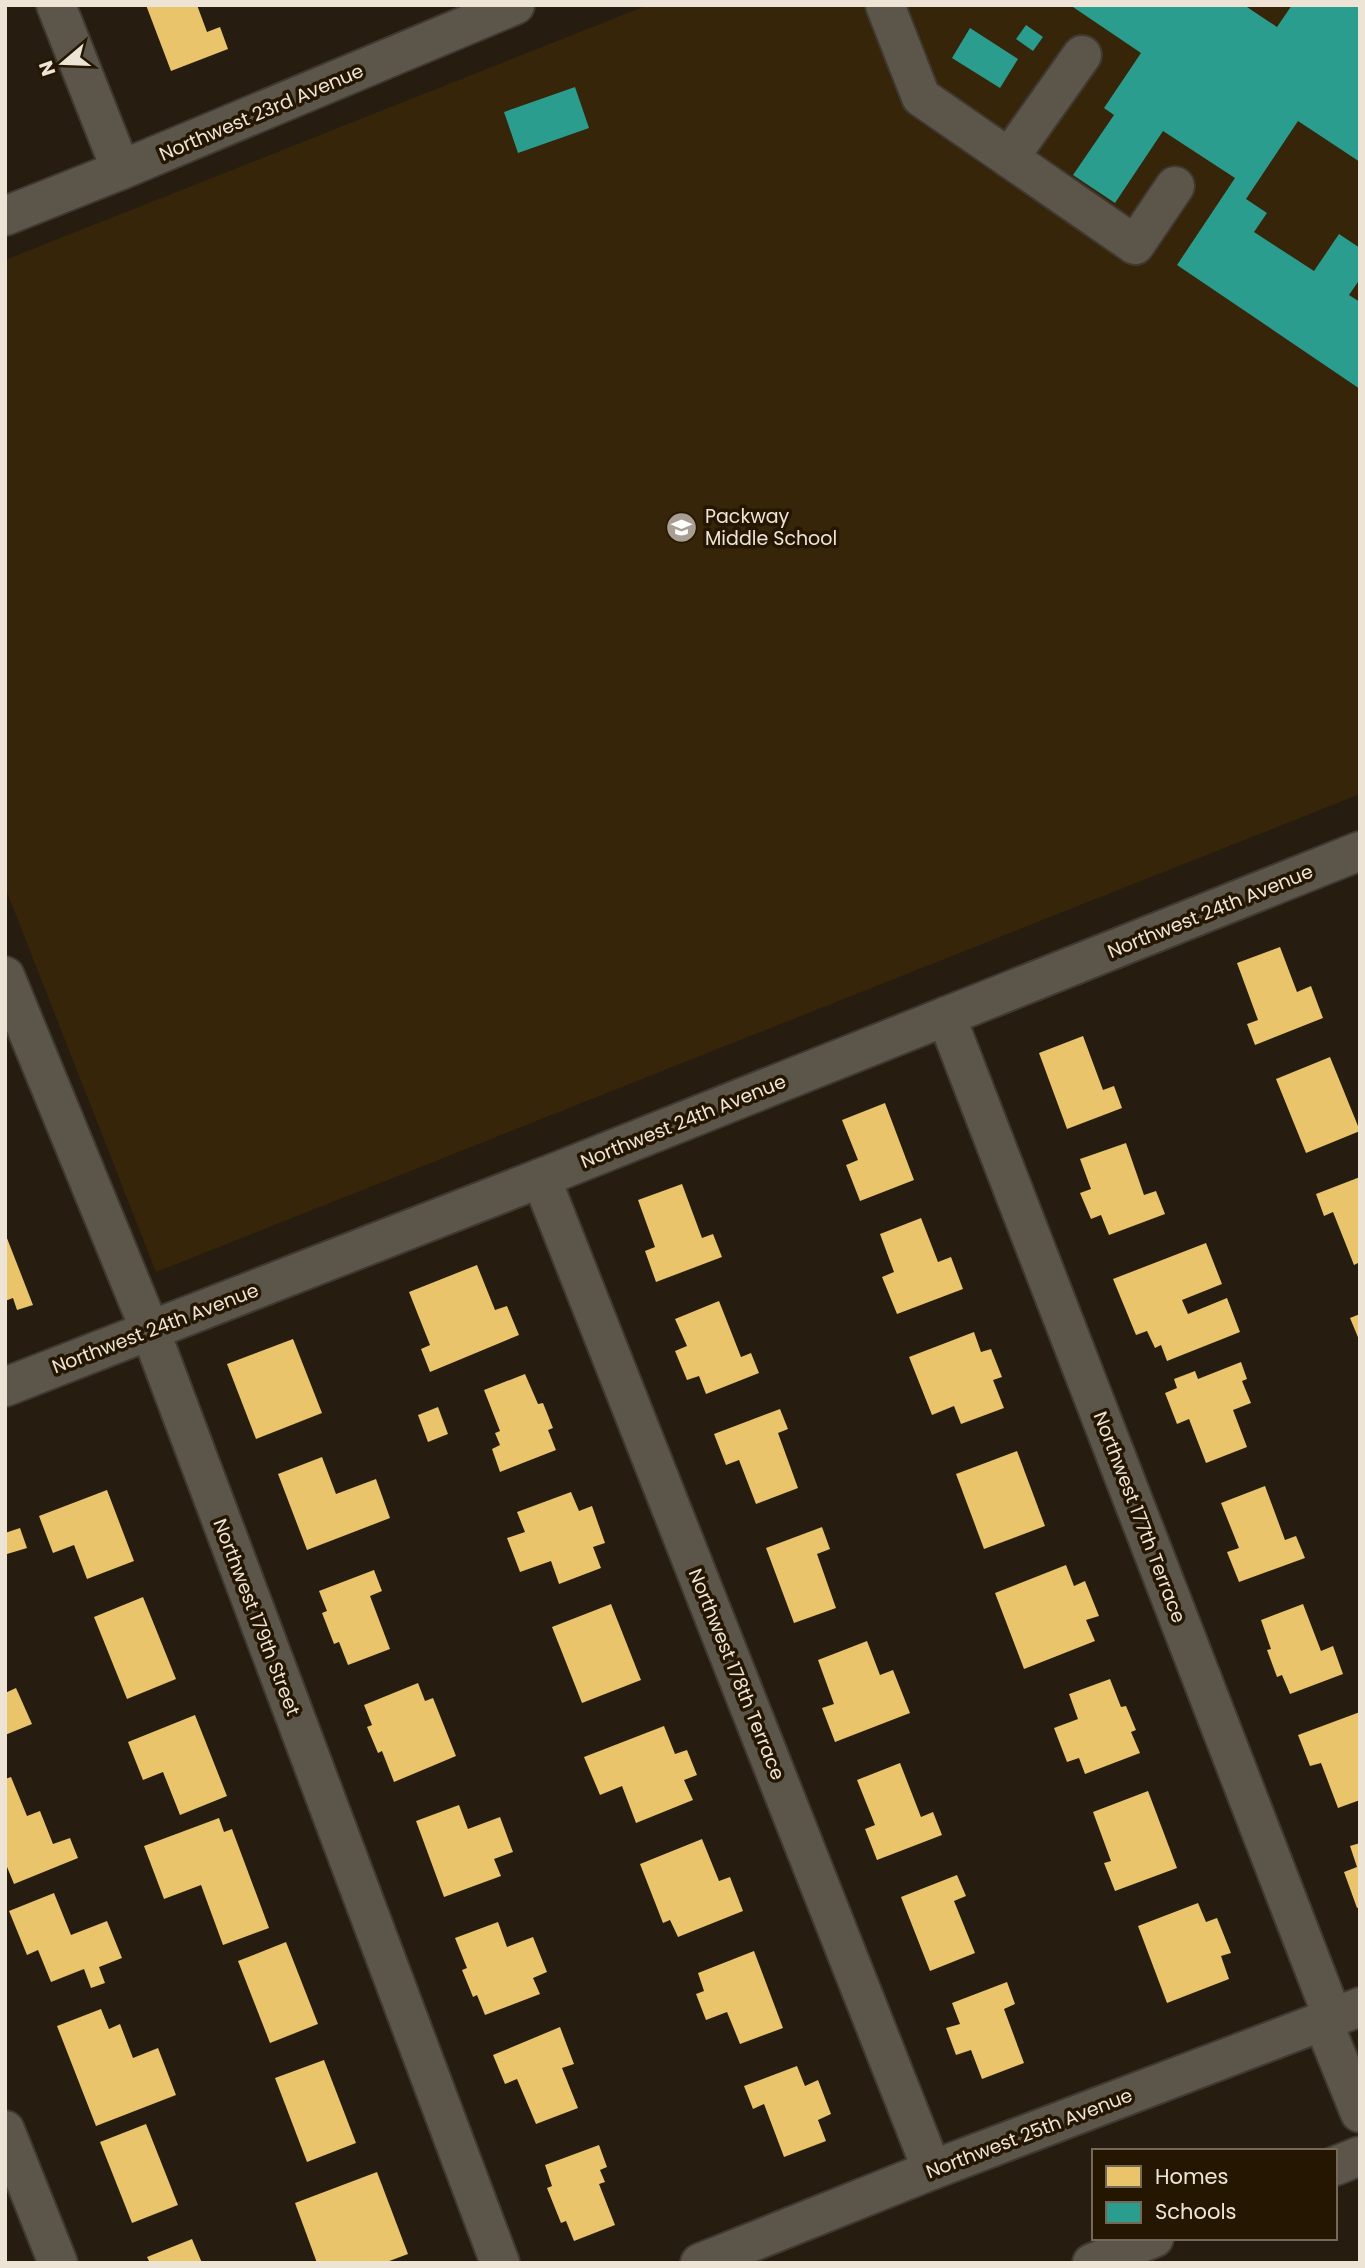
<svg xmlns="http://www.w3.org/2000/svg" width="1365" height="2268" viewBox="0 0 1365 2268" font-family="Poppins,sans-serif">
<rect width="100%" height="100%" fill="#261d10"/>
<path fill="#362509" d="M648 5H1360V794L156 1272 5 887V260Z"/>
<g fill="#e9c46a">
<path d="M146 5H197L207 32 220 27 228 49 171 71Z"/>
<path d="M1280 947 1297 992 1311 986 1323 1018 1255 1045 1247 1024 1258 1020 1237 963Z"/>
<path d="M1083 1036 1103 1090 1114 1086 1122 1108 1067 1129 1039 1053Z"/>
<path d="M1330 1057 1360 1131 1306 1153 1276 1079Z"/>
<path d="M885 1103 914 1180 860 1201 846 1165 858 1160 842 1120Z"/>
<path d="M1126 1143 1144 1195 1156 1191 1165 1214 1109 1235 1101 1215 1091 1219 1080 1193 1091 1189 1080 1159Z"/>
<path d="M1360 1177V1262L1354 1265 1333 1212 1324 1216 1316 1194Z"/>
<path d="M682 1184 702 1238 713 1234 722 1257 656 1282 645 1251 655 1247 638 1200Z"/>
<path d="M921 1218 938 1262 951 1257 963 1289 897 1314 882 1277 894 1272 880 1234Z"/>
<path d="M5 1233 33 1305 17 1310 13 1298 5 1301Z"/>
<path d="M1206 1243 1222 1284 1182 1300 1188 1314 1227 1298 1240 1332 1167 1361 1161 1345 1155 1348 1147 1331 1136 1335 1113 1279Z"/>
<path d="M477 1265 495 1310 507 1306 519 1335 430 1372 421 1349 430 1345 409 1292Z"/>
<path d="M719 1301 741 1357 751 1353 759 1373 706 1394 699 1376 687 1380 675 1351 687 1346 675 1319Z"/>
<path d="M1360 1314V1342L1350 1318Z"/>
<path d="M974 1332 981 1352 991 1349 1002 1377 993 1380 1004 1408 961 1424 954 1406 932 1415 909 1357Z"/>
<path d="M293 1339 322 1413 256 1439 227 1364Z"/>
<path d="M1241 1362 1247 1379 1242 1381 1251 1403 1233 1410 1247 1447 1206 1463 1189 1419 1177 1424 1165 1393 1177 1388 1174 1379 1195 1371 1198 1379Z"/>
<path d="M525 1374 538 1404 543 1403 553 1428 548 1430 556 1450 500 1472 492 1449 500 1445 495 1433 500 1431 484 1390Z"/>
<path d="M438 1407 448 1434 428 1442 418 1415Z"/>
<path d="M780 1409 788 1429 778 1433 798 1488 756 1504 739 1460 726 1465 714 1434Z"/>
<path d="M1017 1451 1045 1526 984 1549 956 1474Z"/>
<path d="M322 1457 336 1494 376 1479 390 1518 307 1550 278 1474Z"/>
<path d="M1265 1486 1285 1540 1296 1536 1305 1558 1239 1582 1227 1552 1239 1548 1221 1503Z"/>
<path d="M107 1490 134 1561 87 1579 74 1545 53 1553 39 1516Z"/>
<path d="M571 1492 579 1511 592 1506 605 1543 593 1547 601 1568 559 1584 551 1561 520 1572 507 1538 525 1532 517 1512Z"/>
<path d="M822 1527 830 1549 817 1554 836 1608 794 1623 766 1548Z"/>
<path d="M20 1528 27 1548 7 1554 5 1533Z"/>
<path d="M1066 1565 1074 1586 1085 1581 1099 1616 1086 1620 1095 1641 1024 1669 995 1593Z"/>
<path d="M374 1570 382 1591 370 1596 390 1649 348 1665 339 1642 334 1644 322 1613 327 1611 319 1591Z"/>
<path d="M143 1597 176 1679 127 1699 94 1617Z"/>
<path d="M611 1604 641 1680 582 1703 552 1627Z"/>
<path d="M1303 1604 1321 1651 1333 1646 1343 1674 1290 1694 1282 1675 1277 1677 1267 1650 1271 1649 1261 1620Z"/>
<path d="M867 1641 880 1675 893 1670 910 1713 835 1742 822 1708 834 1704 818 1660Z"/>
<path d="M1110 1679 1121 1707 1126 1706 1136 1730 1131 1732 1140 1753 1085 1774 1079 1758 1067 1762 1054 1728 1078 1719 1069 1694Z"/>
<path d="M418 1683 425 1701 433 1698 456 1756 394 1782 382 1751 378 1753 367 1727 372 1725 364 1705Z"/>
<path d="M16 1688 32 1724 5 1735V1693Z"/>
<path d="M1360 1712V1800L1338 1808 1321 1763 1310 1766 1298 1735Z"/>
<path d="M195 1715 227 1796 180 1815 163 1772 143 1780 128 1742Z"/>
<path d="M664 1726 675 1754 687 1750 697 1775 684 1780 693 1800 636 1823 622 1786 600 1795 584 1757Z"/>
<path d="M900 1763 921 1817 933 1812 942 1835 877 1860 865 1829 875 1825 857 1780Z"/>
<path d="M11 1777 27 1816 40 1811 53 1844 70 1838 78 1858 14 1884 5 1862V1779Z"/>
<path d="M1148 1791 1177 1868 1115 1891 1104 1863 1111 1861 1093 1812Z"/>
<path d="M459 1805 468 1829 500 1817 513 1852 494 1859 501 1876 444 1897 416 1821Z"/>
<path d="M219 1818 224 1832 232 1829 269 1928 223 1945 201 1885 164 1899 144 1846Z"/>
<path d="M702 1839 719 1881 730 1877 743 1911 678 1937 670 1920 663 1923 640 1864Z"/>
<path d="M1360 1843V1907L1357 1908 1344 1872 1357 1867 1350 1846Z"/>
<path d="M957 1875 966 1896 954 1901 975 1953 930 1971 901 1897Z"/>
<path d="M54 1893 71 1935 107 1921 122 1958 99 1967 105 1983 91 1988 84 1969 51 1982 38 1950 27 1955 9 1911Z"/>
<path d="M1198 1903 1206 1922 1217 1918 1231 1953 1221 1956 1229 1979 1167 2003 1138 1926Z"/>
<path d="M498 1922 507 1947 533 1937 547 1972 533 1978 540 1994 485 2015 477 1995 473 1997 462 1970 467 1968 455 1938Z"/>
<path d="M286 1942 318 2024 270 2043 238 1961Z"/>
<path d="M754 1951 783 2028 740 2044 727 2012 706 2020 696 1994 704 1991 698 1973Z"/>
<path d="M1007 1982 1015 2004 1004 2009 1024 2063 982 2079 971 2050 956 2055 946 2028 960 2024 952 2003Z"/>
<path d="M101 2009 109 2029 120 2024 133 2058 158 2048 176 2095 96 2126 57 2026Z"/>
<path d="M560 2027 574 2064 562 2068 578 2108 536 2124 517 2079 505 2084 493 2055Z"/>
<path d="M324 2060 356 2143 307 2162 275 2078Z"/>
<path d="M797 2066 805 2086 818 2080 831 2114 818 2120 826 2141 784 2157 764 2104 753 2109 744 2086Z"/>
<path d="M146 2124 178 2205 132 2223 100 2142Z"/>
<path d="M599 2145 607 2167 600 2170 605 2182 599 2184 615 2225 574 2241 566 2221 561 2223 547 2188 552 2186 545 2165Z"/>
<path d="M377 2172 408 2254 384 2263H317L295 2203Z"/>
<path d="M192 2239 202 2263H150L147 2257Z"/>
</g>
<g fill="#2a9d8f">
<path d="M1070 5H1244L1277 27 1292 5H1360V162L1298 121 1246 199 1267 213 1254 232 1314 271 1339 234 1360 248V279L1349 295 1360 302V389L1177 265 1235 178 1163 131 1115 203 1073 175 1114 115 1104 108 1141 53Z"/>
<path d="M1026 25 1043 37 1033 51 1016 39Z"/>
<path d="M970 28 1018 59 1000 88 952 58Z"/>
<path d="M575 87 589 128 518 153 504 112Z"/>
</g>
<g fill="none" stroke-linecap="round" stroke-linejoin="round">
<defs>
<g id="minor">
<path d="M56 5 121 170"/>
<path d="M885 5 921 97 1135 245 1175 186"/>
<path d="M1009 158 1082 55"/>
<path d="M5 216 121 170 515 5"/>
<path d="M5 976 150 1330 500 2263"/>
<path d="M946 1016 1333 2018"/>
<path d="M541 1178 932 2170"/>
<path d="M5 1387 541 1178 1360 851"/>
<path d="M1323 2022 1360 2113"/>
<path d="M5 2130 58 2263"/>
<path d="M1335 2166 1360 2156"/>
<path d="M700 2263 932 2170 1360 2007"/>
<path d="M1092 2263 1154 2238"/>
</g>
</defs>
<use href="#minor" stroke="#3f3930" stroke-width="42"/>
<use href="#minor" stroke="#5b554a" stroke-width="38"/>
</g>
<defs>
<symbol id="school-disc" viewBox="-11 -11 22 22"><circle r="9.5" fill="#a89e91" stroke="#241601"/><path d="M0-5L7-2L0 1L-7-2ZM-4 1L0 2.5L4 1V4Q0 6-4 4Z" fill="#fff"/></symbol>
</defs>
<g fill-rule="evenodd">
<use href="#school-disc" x="664" y="510" width="35" height="35"/>
</g>
<g text-anchor="middle" stroke-width="7" stroke-linejoin="round" paint-order="stroke">
<g font-size="19" fill="#eee4d6" stroke="#241601">
<text transform="translate(261 112) rotate(-23)" y="7">Northwest 23rd Avenue</text>
<text transform="translate(1210 911) rotate(-22)" y="7">Northwest 24th Avenue</text>
<text transform="translate(683 1121) rotate(-22)" y="7">Northwest 24th Avenue</text>
<text transform="translate(155 1328) rotate(-21)" y="7">Northwest 24th Avenue</text>
<text transform="translate(1140 1517) rotate(69)" y="7">Northwest 177th Terrace</text>
<text transform="translate(257 1617) rotate(69)" y="7">Northwest 179th Street</text>
<text transform="translate(737 1674) rotate(68)" y="7">Northwest 178th Terrace</text>
<text transform="translate(1029 2133) rotate(-21)" y="7">Northwest 25th Avenue</text>
</g>
<g font-size="19" fill="#eee4d6" stroke="#241601" text-anchor="start">
<text x="705" y="523">Packway<tspan x="705" dy="22">Middle School</tspan></text>
</g>
</g>
<rect width="1365" height="2268" fill="none" stroke="#eee4d6" stroke-width="14"/>
<rect x="1092" y="2149" width="245" height="91" fill="#241601" stroke="#756856" stroke-width="2"/>
<rect x="1106" y="2166" width="35" height="21" fill="#e9c46a" stroke="#756856" stroke-width="2"/>
<text x="1155" y="2184" font-size="21" fill="#eee4d6">Homes</text>
<rect x="1106" y="2202" width="35" height="21" fill="#2a9d8f" stroke="#756856" stroke-width="2"/>
<text x="1155" y="2219" font-size="21" fill="#eee4d6">Schools</text>
<g transform="translate(63 63) rotate(251)" stroke="#241601" stroke-width="5" paint-order="stroke">
<path d="M0-5L12 26L0 18L-12 26Z" fill="#eee4d6"/>
<text y="-10" font-size="19" font-weight="bold" text-anchor="middle" fill="#eee4d6">N</text>
</g>
</svg>
